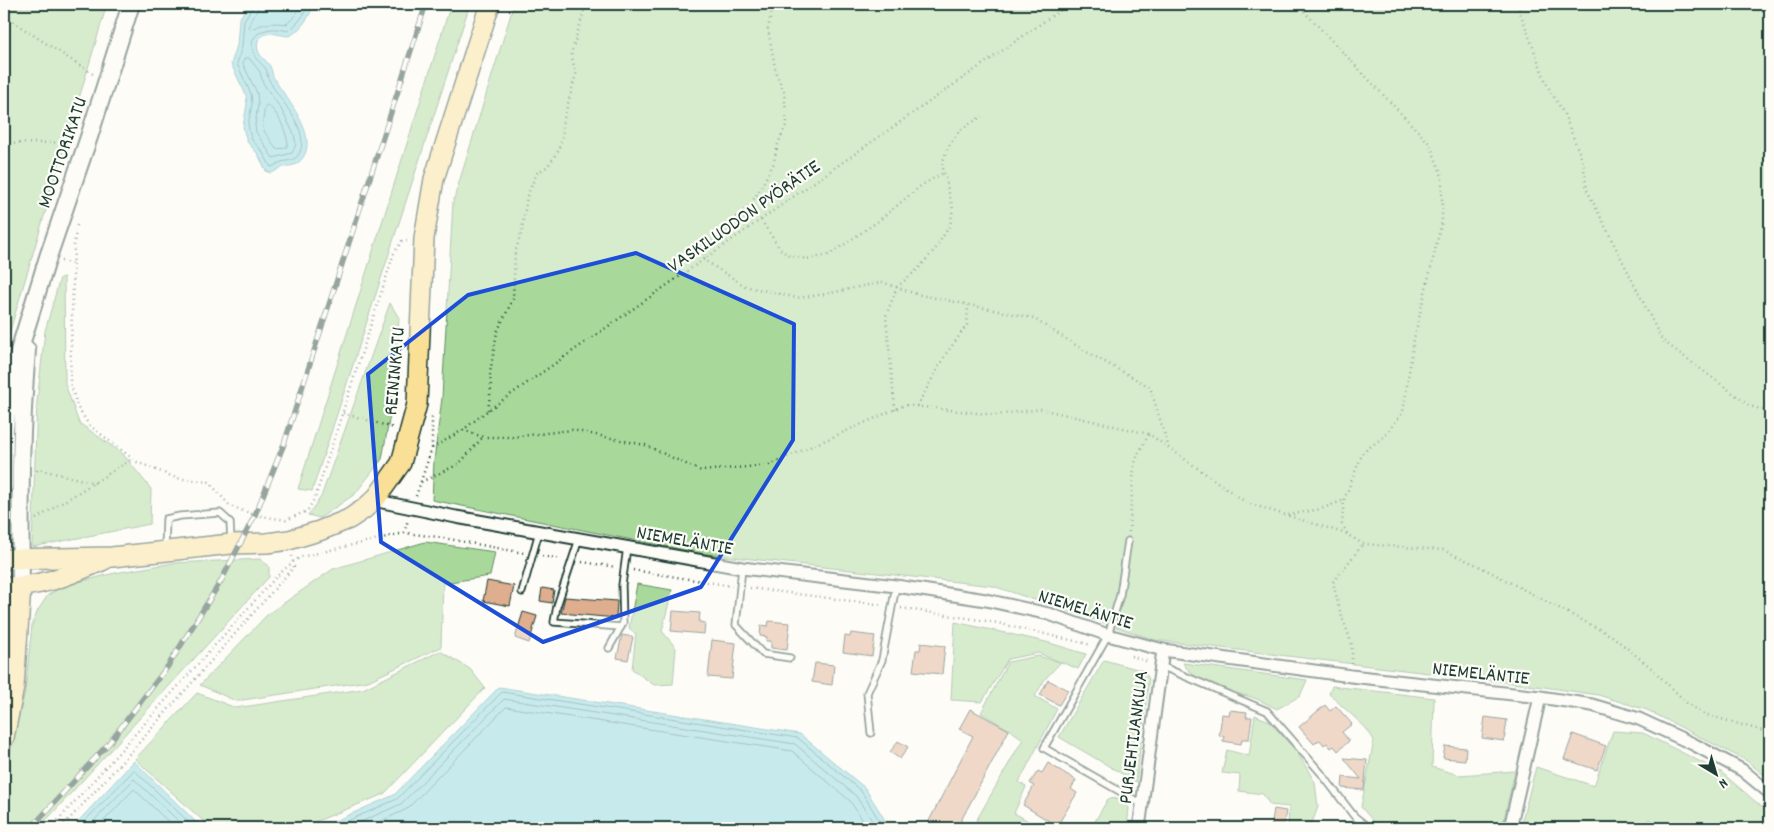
<svg xmlns="http://www.w3.org/2000/svg" width="1774" height="832" viewBox="0 0 1774 832" font-family="Dekko,sans-serif">
<rect width="100%" height="100%" fill="#fdfcf7"/>
<filter id="ink" filterUnits="userSpaceOnUse"><feTurbulence type="fractalNoise" baseFrequency=".02" numOctaves="2"/><feDisplacementMap in="SourceGraphic" scale="10" xChannelSelector="R" yChannelSelector="G"/><feConvolveMatrix kernelMatrix="1 2 1 2 8 2 1 2 1" color-interpolation-filters="sRGB"/></filter>
<g filter="url(#ink)">
<g fill="#a8d99a" stroke="#648b67">
<path d="M4 4H107L7 341 4 345Z"/>
<path d="M451 4H470L312 491 298 489Z"/>
<path d="M514 4H1759L1770 21V780L1747 761 1647 710 1598 695 1544 687 1155 640 993 586 698 553 432 500 434 461 442 398 453 202Z"/>
<path d="M64 277 65 384 79 423 122 453 151 489 150 524 32 547 37 402 45 331 60 278Z"/>
<path d="M390 303 399 318 392 404 382 459 355 494 320 518 308 515 321 497Z"/>
<path d="M425 542 495 552 490 576 443 583 441 647 368 681 236 701 200 685 268 614 333 569Z"/>
<path d="M260 559 269 566V577L39 828H4V773L8 761 25 692 32 625 38 610 48 595 66 585 115 573 173 563Z"/>
<path d="M637 584 672 590 662 631 676 648 673 684 654 685 632 669 636 634 629 628Z"/>
<path d="M955 622 1046 642 1086 654 1078 669 1061 662 1045 679 1035 696 1057 709 1019 782 1026 787 1014 813 1041 828H972L1023 739 1010 730 981 713 1008 662 1038 656 1060 662 1038 653 1008 659 982 702 951 700Z"/>
<path d="M440 651 470 669 485 688 384 794 300 828H211L135 759 197 693 236 708 363 689Z"/>
<path d="M1104 660 1144 671 1149 679 1136 782 1059 737Z"/>
<path d="M1183 663 1307 680 1300 696 1277 709C1271 706 1265 703 1259 700 1232 689 1200 690 1183 663Z"/>
<path d="M1332 686 1434 698 1432 767 1459 775 1515 771 1502 828H1379L1361 807 1374 740 1366 728 1329 694Z"/>
<path d="M1255 715 1269 721 1297 752 1315 782 1318 807 1310 828H1288L1289 807 1270 805 1263 794 1239 791 1240 775 1222 773 1227 750 1249 756Z"/>
<path d="M1613 731 1643 733 1721 772 1770 814V828H1676L1648 819 1643 828H1520L1536 767 1594 786Z"/>
<path d="M1121 798 1129 808 1127 828H1091L1108 799Z"/>
</g>
<g fill="#86d6e1" stroke="#5d999c">
<path d="M249 4 313 5C310 17 301 29 290 36 278 36 268 28 258 40 255 55 263 56 270 66 272 70 272 76 275 80 287 100 323 140 299 162 294 167 288 165 281 168 278 169 275 172 271 173L266 171 258 154 248 143 245 135 243 126 247 104 246 95 231 64 237 45 239 19Z"/>
<path d="M499 687 800 734 865 788 890 828H319L394 795Z"/>
<path d="M134 761 202 828H72Z"/>
</g>
<g fill="none" stroke-linecap="round" stroke-linejoin="round">
<g stroke="#487a79" stroke-width="1">
<path d="M252 4V8L244 20 242 46 237 64 251 94 252 104 248 125 250 134 252 140 262 151 271 167C275 166 278 163 281 162 290 160 296 161 300 152 310 128 278 99 269 80 267 77 267 72 266 69 263 64 256 61 254 54 245 32 270 25 287 31 297 26 305 14 308 4"/>
<path d="M259 4C258 13 250 18 249 27L251 29C264 23 273 22 287 24L293 18 302 4"/>
<path d="M245 58H249L260 72 263 83 281 109 294 134 296 144 292 153 273 158 256 132 255 125 258 105 257 93 243 64Z"/>
<path d="M267 105C278 111 286 131 288 144L286 148 276 149C263 127 260 135 265 107Z"/>
<path d="M78 828 134 770 195 828"/>
<path d="M87 828 134 779 186 828"/>
<path d="M97 828 134 789 175 828"/>
<path d="M332 828 397 799 502 692 798 738 861 791 884 828"/>
<path d="M347 828 401 804 504 699 795 744 856 796 877 828"/>
<path d="M366 828 407 809 506 707 792 751 850 801 868 828"/>
</g>
</g>
<g fill="#deae8f" stroke="#1f3d34">
<path d="M487 581 514 586 510 606 483 601Z"/>
<path d="M542 588 554 590 552 603 540 601Z"/>
<path d="M565 597 617 601 616 618 561 613Z"/>
<path d="M673 611 700 613 699 622 705 623 704 634 671 631Z"/>
<path d="M523 612 537 616 529 643 515 638Z"/>
<path d="M769 621 790 623 787 650 771 648V641H766L767 637 760 636 761 625 768 626Z"/>
<path d="M851 633 875 636 872 656 843 652 845 636 850 637Z"/>
<path d="M622 635 633 637 628 660 617 658Z"/>
<path d="M712 640 736 643 732 679 708 677Z"/>
<path d="M921 643 945 646 942 674 913 671 916 650H920Z"/>
<path d="M815 663 834 665 832 685 812 682Z"/>
<path d="M1048 680 1068 690 1059 705 1040 695Z"/>
<path d="M1325 705 1330 711 1336 706 1352 724 1342 732 1349 741 1338 751 1334 746 1331 748 1327 743 1324 745 1320 740 1314 744 1299 727Z"/>
<path d="M970 709 1009 730 957 828H943L929 821 973 736 959 729Z"/>
<path d="M1230 710 1247 712 1246 717H1252L1249 739H1242L1241 744 1223 741 1224 736H1219L1222 714 1229 715Z"/>
<path d="M1485 717 1507 720 1504 741 1482 738Z"/>
<path d="M1573 734 1606 746 1597 770 1564 759Z"/>
<path d="M898 741 908 747 900 759 890 752Z"/>
<path d="M1445 746 1466 748 1465 760 1443 758Z"/>
<path d="M1344 758 1367 760 1364 790 1342 788 1343 777 1361 779Z"/>
<path d="M1048 763 1076 780 1071 789 1077 793 1057 826 1023 805 1034 786 1030 783 1038 771 1042 773Z"/>
<path d="M1274 809 1286 811 1283 828H1271Z"/>
</g>
<g fill="none" stroke-linecap="round" stroke-linejoin="round">
<defs>
<g id="service">
<path d="M579 539 557 606 554 622 621 627"/>
<path d="M1128 541 1120 595 1108 635 1044 748 1142 804"/>
<path d="M165 549 166 519 180 516 220 513 230 522 231 542"/>
<path d="M742 568 736 625 763 654 790 658"/>
<path d="M522 592 539 532"/>
<path d="M609 648 623 623 622 585 627 547"/>
<path d="M1161 666 1267 711 1321 773 1354 816 1369 828"/>
<path d="M871 733 867 693 882 660 896 586"/>
</g>
<g id="minor">
<path d="M373 500 456 517 742 568 896 586 986 600 1049 614 1108 635 1163 650 1351 676 1540 697 1592 705 1639 719 1693 744 1742 770 1770 793"/>
<path d="M1139 828 1163 650"/>
<path d="M1510 828 1540 697"/>
</g>
<g id="secondary">
<path d="M4 487 5 429 12 374 48 257 89 137 131 4"/>
<path d="M21 587C20 508 20 429 27 350"/>
</g>
<g id="primary">
<path d="M4 559 112 557 231 544 267 543 289 540 319 531 349 519 364 509 377 497 401 463 417 404 424 238 434 179 490 4"/>
<path d="M4 587C43 587 69 575 104 560"/>
<path d="M4 738 14 687 21 587"/>
</g>
</defs>
<use href="#service" stroke="#1f3d34" stroke-width="9"/>
<use href="#minor" stroke="#1f3d34" stroke-width="15"/>
<use href="#secondary" stroke="#1f3d34" stroke-width="20"/>
<use href="#primary" stroke="#1f3d34" stroke-width="22"/>
<g stroke="#1f3d34" stroke-width="2.5" stroke-dasharray="1 4" stroke-linecap="butt">
<path d="M773 4 768 29 776 73 784 92 787 123 778 144 773 165 756 196 746 209 719 232 704 251V260L745 286 797 298 826 294 882 282 916 294 1033 318 1085 351 1150 387 1168 445"/>
<path d="M1297 4 1430 144 1442 176V221L1414 339 1403 412 1385 436 1363 452 1344 500 1342 524 1348 535 1363 544 1443 550 1477 565 1612 636 1649 666 1687 703 1704 714 1770 733"/>
<path d="M1517 4 1547 85 1564 114 1583 162 1587 190 1662 340 1750 406 1770 412"/>
<path d="M4 16 93 74"/>
<path d="M4 144 71 142"/>
<path d="M761 220 780 249 788 255 806 259 829 255 877 222 922 185 943 173"/>
<path d="M77 225 74 244 70 383 78 408 89 425 137 462 176 478 209 482 230 506 255 515 286 520 307 511 315 498 394 253 402 241H407"/>
<path d="M61 261 74 264"/>
<path d="M917 406 946 354 967 325 968 305"/>
<path d="M488 410 491 387 490 373 497 332 513 299 515 253 522 230 527 196 537 173 548 166 558 151 562 138 563 122 576 74 571 54 586 4"/>
<path d="M895 410 886 316 897 287 919 268 936 248 950 225 953 209 942 165 947 149 959 131 982 116"/>
<path d="M343 413 394 428"/>
<path d="M463 430 483 437H512L572 430 645 445 701 471 769 465 905 405 995 415 1041 409 1149 434 1247 503 1347 534"/>
<path d="M432 448 463 430 487 411 1069 4"/>
<path d="M37 471 38 469 95 483"/>
<path d="M421 482 459 464 483 437"/>
<path d="M416 496 432 448V417"/>
<path d="M1288 515 1321 509 1344 500"/>
<path d="M36 519 132 459"/>
<path d="M1129 532 1134 466 1137 456 1149 434"/>
<path d="M404 533 408 520"/>
<path d="M542 556 561 559"/>
<path d="M582 562 616 567"/>
<path d="M633 570 732 586"/>
<path d="M750 588 883 605"/>
<path d="M901 608 993 622 1092 645"/>
<path d="M1131 656 1149 662"/>
<path d="M1352 664V645L1339 608 1333 582 1363 544"/>
<path d="M51 828 277 576 293 562 292 556"/>
<path d="M61 828 122 762 294 567 293 562 301 557 404 533 438 537 524 553"/>
</g>
<use href="#service" stroke="#fdfcf7" stroke-width="5.5"/>
<use href="#minor" stroke="#fdfcf7" stroke-width="11"/>
<use href="#secondary" stroke="#fdfcf7" stroke-width="16"/>
<use href="#primary" stroke="#fadf96" stroke-width="19"/>
<defs>
<path id="rail" d="M31 828 109 743 168 666 221 581 255 515 284 444 426 4"/>
</defs>
<use href="#rail" stroke="#1f3d34" stroke-width="5.5"/>
<use href="#rail" stroke="#fdfcf7" stroke-width="4" stroke-dasharray="11" stroke-linecap="butt"/>
</g>
</g>
<path d="M0 0H1774V832H0ZM636 253 794 324 793 440 701 587 543 642 381 542 368 374 468 295Z" fill="#fdfcf7" fill-opacity=".55" fill-rule="evenodd"/>
<path fill="none" stroke="#1d4ed8" stroke-width="4" stroke-linejoin="round" d="M636 253 794 324 793 440 701 587 543 642 381 542 368 374 468 295Z"/>
<g text-anchor="middle" stroke-width="4.5" stroke-linejoin="round" paint-order="stroke">
<g font-size="20" fill="#1f3d34" stroke="#fdfcf7">
<text transform="translate(61 152) rotate(-71)" y="7">MOOTTORIKATU</text>
<text transform="translate(743 215) rotate(-35)" y="7">VASKILUODON PYÖRÄTIE</text>
<text transform="translate(393 371) rotate(-85)" y="7">REININKATU</text>
<text transform="translate(685 539) rotate(10)" y="7">NIEMELÄNTIE</text>
<text transform="translate(1086 608) rotate(17)" y="7">NIEMELÄNTIE</text>
<text transform="translate(1481 672) rotate(6)" y="7">NIEMELÄNTIE</text>
<text transform="translate(1132 737) rotate(-83)" y="7">PURJEHTIJANKUJA</text>
</g>
</g>
<rect width="1774" height="832" fill="none" stroke="#fdfcf7" stroke-width="20"/>
<rect x="10" y="10" width="1754" height="812" fill="none" stroke="#1f3d34" stroke-width="2" filter="url(#ink)"/>
<g transform="translate(1716 774) rotate(142)" stroke="#fdfcf7" stroke-width="4" paint-order="stroke">
<path d="M0-4L9 19L0 12L-9 19Z" fill="#1f3d34"/>
<text y="-8" font-size="14" font-weight="bold" text-anchor="middle" fill="#1f3d34">N</text>
</g>
</svg>
